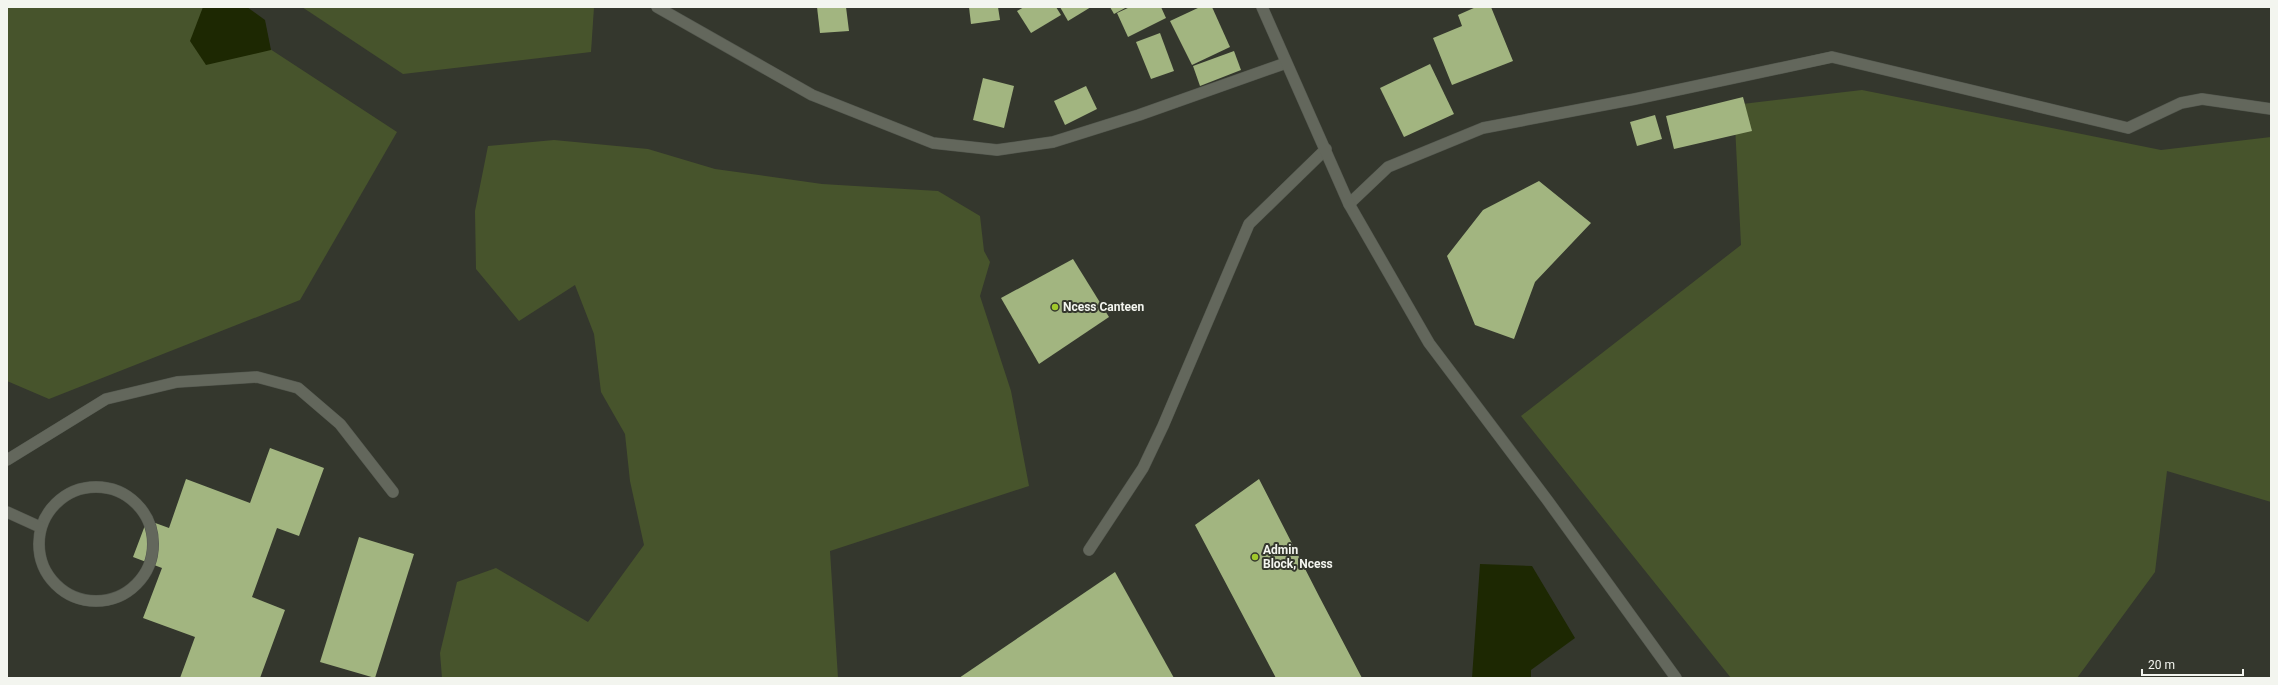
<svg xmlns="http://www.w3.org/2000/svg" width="2278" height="685" viewBox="0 0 2278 685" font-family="Roboto,sans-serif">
<rect width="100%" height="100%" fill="#34372d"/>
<g fill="#47542c">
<path d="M7 7H206L397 132 300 300 49 399 7 381Z"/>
<path d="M302 7H594L591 52 403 74Z"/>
<path d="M1862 90 2161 150 2271 137V502L2167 471 2155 572 2077 678H1731L1521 416 1741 245 1734 105Z"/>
<path d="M554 140 648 149 715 169 822 184 938 191 980 216 984 251 990 262 980 296 1011 391 1029 486 830 551 838 678H442L440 653 457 582 496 568 588 622 644 545 630 481 625 434 601 392 594 334 575 285 519 321 476 269 475 211 488 146Z"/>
</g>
<g fill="#1d2802">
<path d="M203 7H247L265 20 271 50 206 65 190 41Z"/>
<path d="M1480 564 1532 566 1575 638 1531 670V678H1472Z"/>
</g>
<g fill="#a2b580">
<path d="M817 7H846L849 31 820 33Z"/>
<path d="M969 7H998L1000 20 971 24Z"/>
<path d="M1024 7H1056L1061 15 1031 33 1017 11Z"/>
<path d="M1060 7H1091L1068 21Z"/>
<path d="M1110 7H1127L1114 14Z"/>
<path d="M1130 7H1161L1166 18 1128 37 1117 13Z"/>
<path d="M1200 7H1212L1230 47 1192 65 1170 21Z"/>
<path d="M1476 7H1491L1513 61 1452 85 1433 38 1462 26 1458 15Z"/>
<path d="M1160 33 1174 71 1151 79 1136 42Z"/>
<path d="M1234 51 1241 70 1200 86 1193 66Z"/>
<path d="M1430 64 1454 114 1404 137 1380 88Z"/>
<path d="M983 78 1014 86 1004 128 973 120Z"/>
<path d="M1086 86 1097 109 1065 125 1054 101Z"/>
<path d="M1743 97 1752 131 1674 149 1666 116Z"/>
<path d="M1655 115 1662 139 1637 146 1630 122Z"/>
<path d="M1539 181 1591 223 1535 282 1514 339 1475 325 1447 256 1483 210Z"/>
<path d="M1073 259 1109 317 1039 364 1001 298Z"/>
<path d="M270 448 324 468 299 536 277 528 252 597 285 610 260 678H180L195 637 143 618 162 568 133 557 147 520 169 528 186 479 250 503Z"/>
<path d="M1259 479 1320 598 1362 678H1276L1195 525Z"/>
<path d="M359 537 414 554 375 678 320 662Z"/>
<path d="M1115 572 1174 678H959Z"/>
</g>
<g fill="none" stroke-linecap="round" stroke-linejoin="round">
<defs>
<g id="service">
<path d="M1349 204 1388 167 1483 128 1635 99 1832 57 2128 128 2181 103 2202 99 2271 109"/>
<path d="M7 460 106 399 177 382 257 377 298 388 340 424 393 492"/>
<circle cx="96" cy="544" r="57"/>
<path d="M7 512 40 527"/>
<path d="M1089 550 1143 468 1163 426 1249 224 1326 149"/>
</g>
<path id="minor" d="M657 7 812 95 933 143 997 150 1053 142 1139 115 1286 63"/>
<path id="secondary" d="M1262 7 1349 204 1429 343 1548 501 1676 678"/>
</defs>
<use href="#service" stroke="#53574e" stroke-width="12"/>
<use href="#minor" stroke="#53574e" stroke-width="12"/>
<use href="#secondary" stroke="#53574e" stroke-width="12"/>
<use href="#service" stroke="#63675c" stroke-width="11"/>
<use href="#minor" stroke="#63675c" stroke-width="11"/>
<use href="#secondary" stroke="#63675c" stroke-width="11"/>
</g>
<g fill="#a0c92b" stroke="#34372d" stroke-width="1.5">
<circle cx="1055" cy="307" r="4"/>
<circle cx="1255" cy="557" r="4"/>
</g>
<g text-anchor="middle" stroke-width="4" stroke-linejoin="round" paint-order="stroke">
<g font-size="12" font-weight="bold" fill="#f3f5ef" stroke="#34372d" text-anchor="start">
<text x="1063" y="311">Ncess Canteen</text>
<text x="1263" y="554">Admin<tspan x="1263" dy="14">Block, Ncess</tspan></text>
</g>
</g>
<rect width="2278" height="685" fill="none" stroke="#f3f5ef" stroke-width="16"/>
<path d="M2142 669v6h101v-6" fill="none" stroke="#f3f5ef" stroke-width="2"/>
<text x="2148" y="669" font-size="12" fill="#f3f5ef" stroke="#34372d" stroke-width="3" paint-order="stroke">20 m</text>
</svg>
